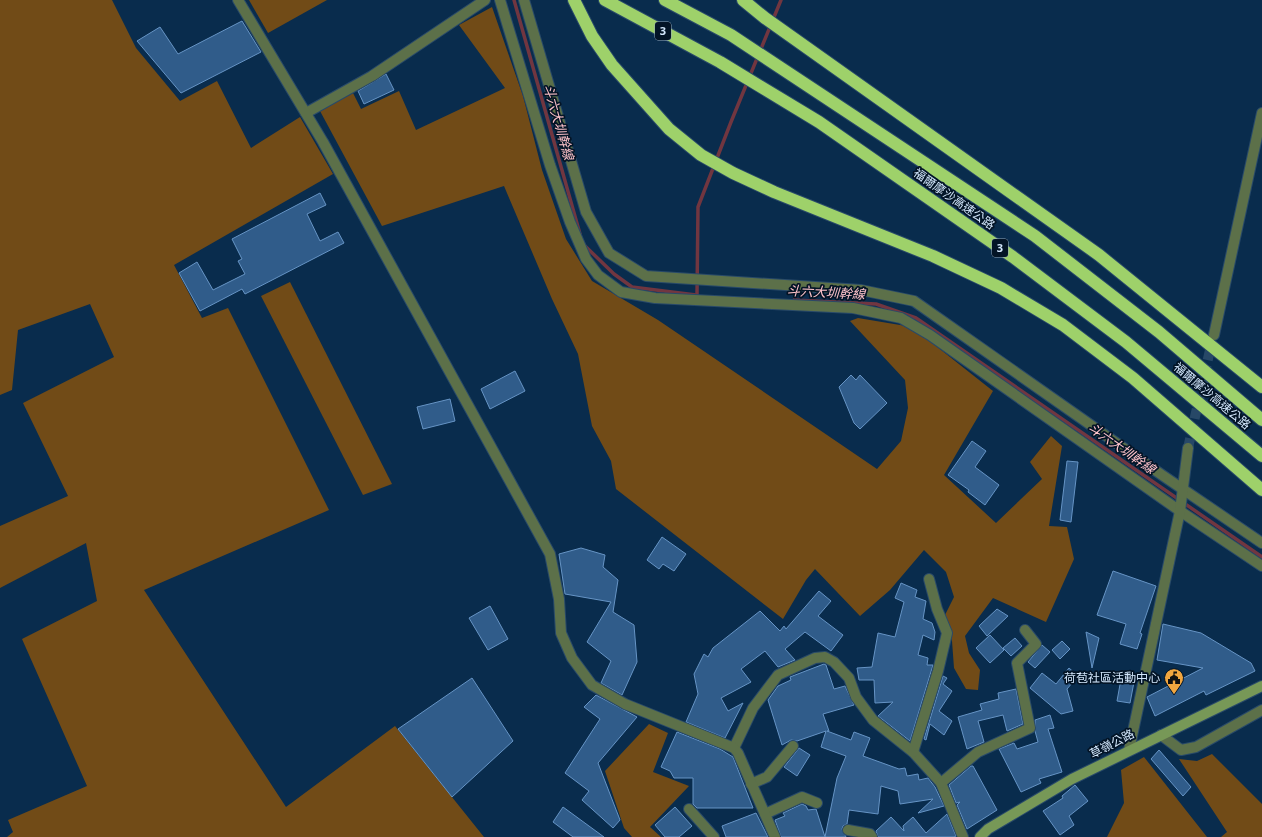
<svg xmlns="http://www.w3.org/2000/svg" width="1262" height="837" viewBox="0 0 1262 837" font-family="'Noto Sans','Noto Sans TC',sans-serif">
<rect width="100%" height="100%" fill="#092c4d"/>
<g fill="#714b17">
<path d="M0 0H112L136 48 180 101 217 81 251 148 300 117 333 174 174 265 202 318 228 308 329 510 144 590 286 807 395 726 484 837H7L13 832 8 820 87 786 22 639 97 601 86 543 0 588V526L68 496 23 403 114 357 90 304 18 330 12 390 0 395Z"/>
<path d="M249 0H327L268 33Z"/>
<path d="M492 7 523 96 542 170 566 239 592 281 658 320 877 469 901 441 908 408 905 380 850 321 858 318 912 327 993 391 944 475 996 523 1042 479 1030 462 1051 436 1062 446 1049 526 1067 527 1074 559 1046 622 993 598 965 636 969 653 980 670 978 690 966 689 954 668 952 641 945 615 954 597 946 572 924 550 890 590 860 616 815 569 806 580 783 619 616 489 611 461 592 426 578 354 552 299 504 186 382 226 320 111 353 93 361 109 399 91 416 130 505 88 459 25Z"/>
<path d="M290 282 392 484 363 495 261 296Z"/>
<path d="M649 724 668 733 653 772 689 786 650 827 661 837H632L624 828 605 771Z"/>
<path d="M1212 754 1262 804V837H1221L1227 832 1179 759 1197 761Z"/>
<path d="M1144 757 1207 837H1107L1124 803 1121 770Z"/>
</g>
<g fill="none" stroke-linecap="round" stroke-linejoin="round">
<g stroke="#713640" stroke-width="3.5">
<path d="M514 0 580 234"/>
<path d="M583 244 614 274 632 287 696 295"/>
<path d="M697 295 698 207 731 122 781 0"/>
<path d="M794 300 876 304 916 318 1262 557"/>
</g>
</g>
<g fill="#305c8a" stroke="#6694c5">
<path d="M242 21 261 52 181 93 137 41 160 27 178 54Z"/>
<path d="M386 74 394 90 364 104 358 91Z"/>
<path d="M320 193 326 205 307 214 320 241 338 232 344 243 245 294 242 289 200 311 179 273 197 262 213 290 245 274 238 261 242 259 232 239Z"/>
<path d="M515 371 525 391 490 409 481 389Z"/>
<path d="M851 375 856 380 860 375 887 403 860 429 854 423 839 387Z"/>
<path d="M450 399 455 421 423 429 417 407Z"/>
<path d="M972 441 986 451 975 467 999 485 985 505 968 492 969 490 948 475Z"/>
<path d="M1067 461 1078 462 1071 522 1060 520Z"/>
<path d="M662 537 686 554 674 571 663 564 659 569 647 560Z"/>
<path d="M581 548 605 555 603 567 618 580 613 612 634 625 637 662 622 695 601 683 611 661 587 642 611 602 565 594 559 554Z"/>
<path d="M1113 571 1156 586 1140 633 1142 634 1137 649 1120 644 1126 624 1097 615Z"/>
<path d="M901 583 917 590 915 597 926 601 923 619 932 623 935 632 934 640 923 635 918 655 928 658 927 665H933L910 741 878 716 893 702 875 703 874 680H859L857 668 872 667 878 633 895 637 904 602 895 598Z"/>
<path d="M819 591 831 601 818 616 843 635 831 651 805 632 785 649 795 660 778 667 765 651 741 669 751 682 721 698 728 711 743 703 725 738 686 722 698 694 694 674 704 654 708 657 713 648 760 611 780 631 784 626 786 629Z"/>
<path d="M490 606 508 639 488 650 469 618Z"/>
<path d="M997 609 1008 616 987 636 979 626Z"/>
<path d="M1163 624 1201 633 1251 663 1255 671 1206 695 1204 691 1155 716 1147 697 1203 668 1157 660Z"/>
<path d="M1086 632 1099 638 1092 668Z"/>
<path d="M990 635 1004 650 990 663 976 648Z"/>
<path d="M1015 638 1022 646 1011 656 1003 648Z"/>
<path d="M1062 641 1070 649 1060 659 1052 650Z"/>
<path d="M1042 645 1050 652 1035 668 1028 662Z"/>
<path d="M824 664 826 665 834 689 845 686 854 705 823 714 829 731H827L851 740 854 732 870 738 863 756 899 769 905 768 907 776 918 774 919 780 928 778 935 787 944 806 918 813 933 799 900 804 898 791 881 786 878 814 849 810 847 824 843 826 842 829 846 837H825L837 778 846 756 821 747 826 731 797 741 791 740 782 745 768 700 778 686 791 680 790 677Z"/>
<path d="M1069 668 1078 676 1067 689 1073 711 1061 714 1030 688 1042 673 1056 684Z"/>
<path d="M943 676 947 678 943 684 952 691 939 711 952 721 944 735 930 724 926 740 924 739Z"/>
<path d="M472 678 513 741 452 797 398 729Z"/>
<path d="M1121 679 1134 682 1130 703 1117 701Z"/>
<path d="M1016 689 1023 724 1007 731 1003 715 978 721 984 742 967 749 958 717 982 710 980 704 999 699 998 693Z"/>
<path d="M596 695 637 717 598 763 620 820 613 828 582 800 589 791 565 773 600 719 584 707Z"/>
<path d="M1050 715 1054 728 1048 729 1062 772 1039 779 1041 783 1021 792 999 749 1014 743 1017 749 1038 742 1035 731V720Z"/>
<path d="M677 732 720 749 733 757 753 808H697L693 804V778H674L670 771 661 767Z"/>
<path d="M799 748 810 755 797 776 784 767Z"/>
<path d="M1159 750 1191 787 1183 796 1151 759Z"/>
<path d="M971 766H973L997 810 967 829 957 805 960 802 956 803 949 785Z"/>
<path d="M1075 785 1088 801 1069 816 1074 825 1060 835 1043 811 1063 798 1062 796Z"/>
<path d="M802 804 806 806 808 810 816 809 825 837H781L775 820 785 816 783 813Z"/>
<path d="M563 807 604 837H573L553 822Z"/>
<path d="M675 807 692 826 679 837H665L655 825Z"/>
<path d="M756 813 768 837H726L722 826Z"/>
<path d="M947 814 956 836 954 837H878L876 831 891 817 904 831 903 826 913 817 926 833Z"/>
</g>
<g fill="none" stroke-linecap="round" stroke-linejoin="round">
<path stroke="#274867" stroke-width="10" stroke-dasharray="10 5" stroke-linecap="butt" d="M1188 448 1212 341"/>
<defs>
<g id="minor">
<path d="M500 0 550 165 570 222 586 259 598 275 621 292 655 298 853 308 901 318 930 335 1180 511 1262 566"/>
<path d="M524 0 586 212 609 253 646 276 861 290 914 301 1162 475 1262 543"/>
<path d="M306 113 372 76 485 0"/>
<path d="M1161 735 1181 750 1196 747 1262 710"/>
<path d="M734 748 753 708 778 675 815 658 825 657 834 662 849 678 856 697 873 720 913 752 941 783 963 837"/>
<path d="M913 752 938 671 947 633 937 609 929 579"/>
<path d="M941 783 978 752 1030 728 1017 663 1036 644 1025 630"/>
<path d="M751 784 767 777 793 746"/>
<path d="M689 809 714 837"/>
<path d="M765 814 802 797 817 803"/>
<path d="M848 830 870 834 872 837"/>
</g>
<g id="tertiary">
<path d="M238 0 323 142 550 554 559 599 561 633 572 658 592 685 625 704 734 748 738 753 775 837"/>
<path d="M1214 335 1262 113"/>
<path d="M1129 750 1180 511 1188 448"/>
</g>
<path id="secondary" d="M980 837 988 829 1072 779 1262 686"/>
<g id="motorway">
<path d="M574 0 592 36 612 65 669 129 701 155 733 173 774 192 933 256 1001 288 1063 325 1133 378 1262 490"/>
<path d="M605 0 720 62 819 122 1013 257 1126 342 1262 456"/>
<path d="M665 0 731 35 1035 236 1159 332 1262 420"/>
<path d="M743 0 765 18 1099 255 1262 387"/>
</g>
</defs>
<use href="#minor" stroke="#294a69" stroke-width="12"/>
<use href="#tertiary" stroke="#294a69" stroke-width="12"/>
<use href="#secondary" stroke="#294a69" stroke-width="12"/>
<use href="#motorway" stroke="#294a69" stroke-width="14"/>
<use href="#minor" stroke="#5c7049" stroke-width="10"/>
<use href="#tertiary" stroke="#5c7049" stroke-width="10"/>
<use href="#secondary" stroke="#779857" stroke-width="10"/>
<use href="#motorway" stroke="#9ed16a" stroke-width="12"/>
</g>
<defs>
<symbol id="civic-pin" viewBox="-11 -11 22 30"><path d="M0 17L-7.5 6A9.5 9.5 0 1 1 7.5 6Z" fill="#f1a63f" stroke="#031426"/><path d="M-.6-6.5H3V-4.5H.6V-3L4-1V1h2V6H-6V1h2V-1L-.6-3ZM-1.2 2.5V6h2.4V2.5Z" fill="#111"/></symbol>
</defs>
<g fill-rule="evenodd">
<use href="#civic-pin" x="1163" y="667" width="22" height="30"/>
</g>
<g text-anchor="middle" stroke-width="3.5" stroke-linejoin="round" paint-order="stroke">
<g fill="#031426" stroke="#95a8bc" stroke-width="1">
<rect x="655" y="22" width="16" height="18" rx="3"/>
<rect x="992" y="239" width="16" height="18" rx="3"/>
</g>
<g font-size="11" font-weight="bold" fill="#d3e7fc">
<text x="663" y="35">3</text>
<text x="1000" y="252">3</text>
</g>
<g font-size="12" fill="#d3e7fc" stroke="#031426">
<text transform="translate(954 199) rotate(35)" y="4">福爾摩沙高速公路</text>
<text transform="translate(1212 396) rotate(40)" y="4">福爾摩沙高速公路</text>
<text transform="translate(1112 744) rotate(-27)" y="4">草嶺公路</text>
</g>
<g font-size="12" fill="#d3e7fc" stroke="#031426" text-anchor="end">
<text x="1160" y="682">荷苞社區活動中心</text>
</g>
<g font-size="13" font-style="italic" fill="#ffc4cb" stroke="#031426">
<text transform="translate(559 122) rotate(74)" y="5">斗六大圳幹線</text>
<text transform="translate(826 292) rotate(3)" y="5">斗六大圳幹線</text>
<text transform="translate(1122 448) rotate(35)" y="5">斗六大圳幹線</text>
</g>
</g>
</svg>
